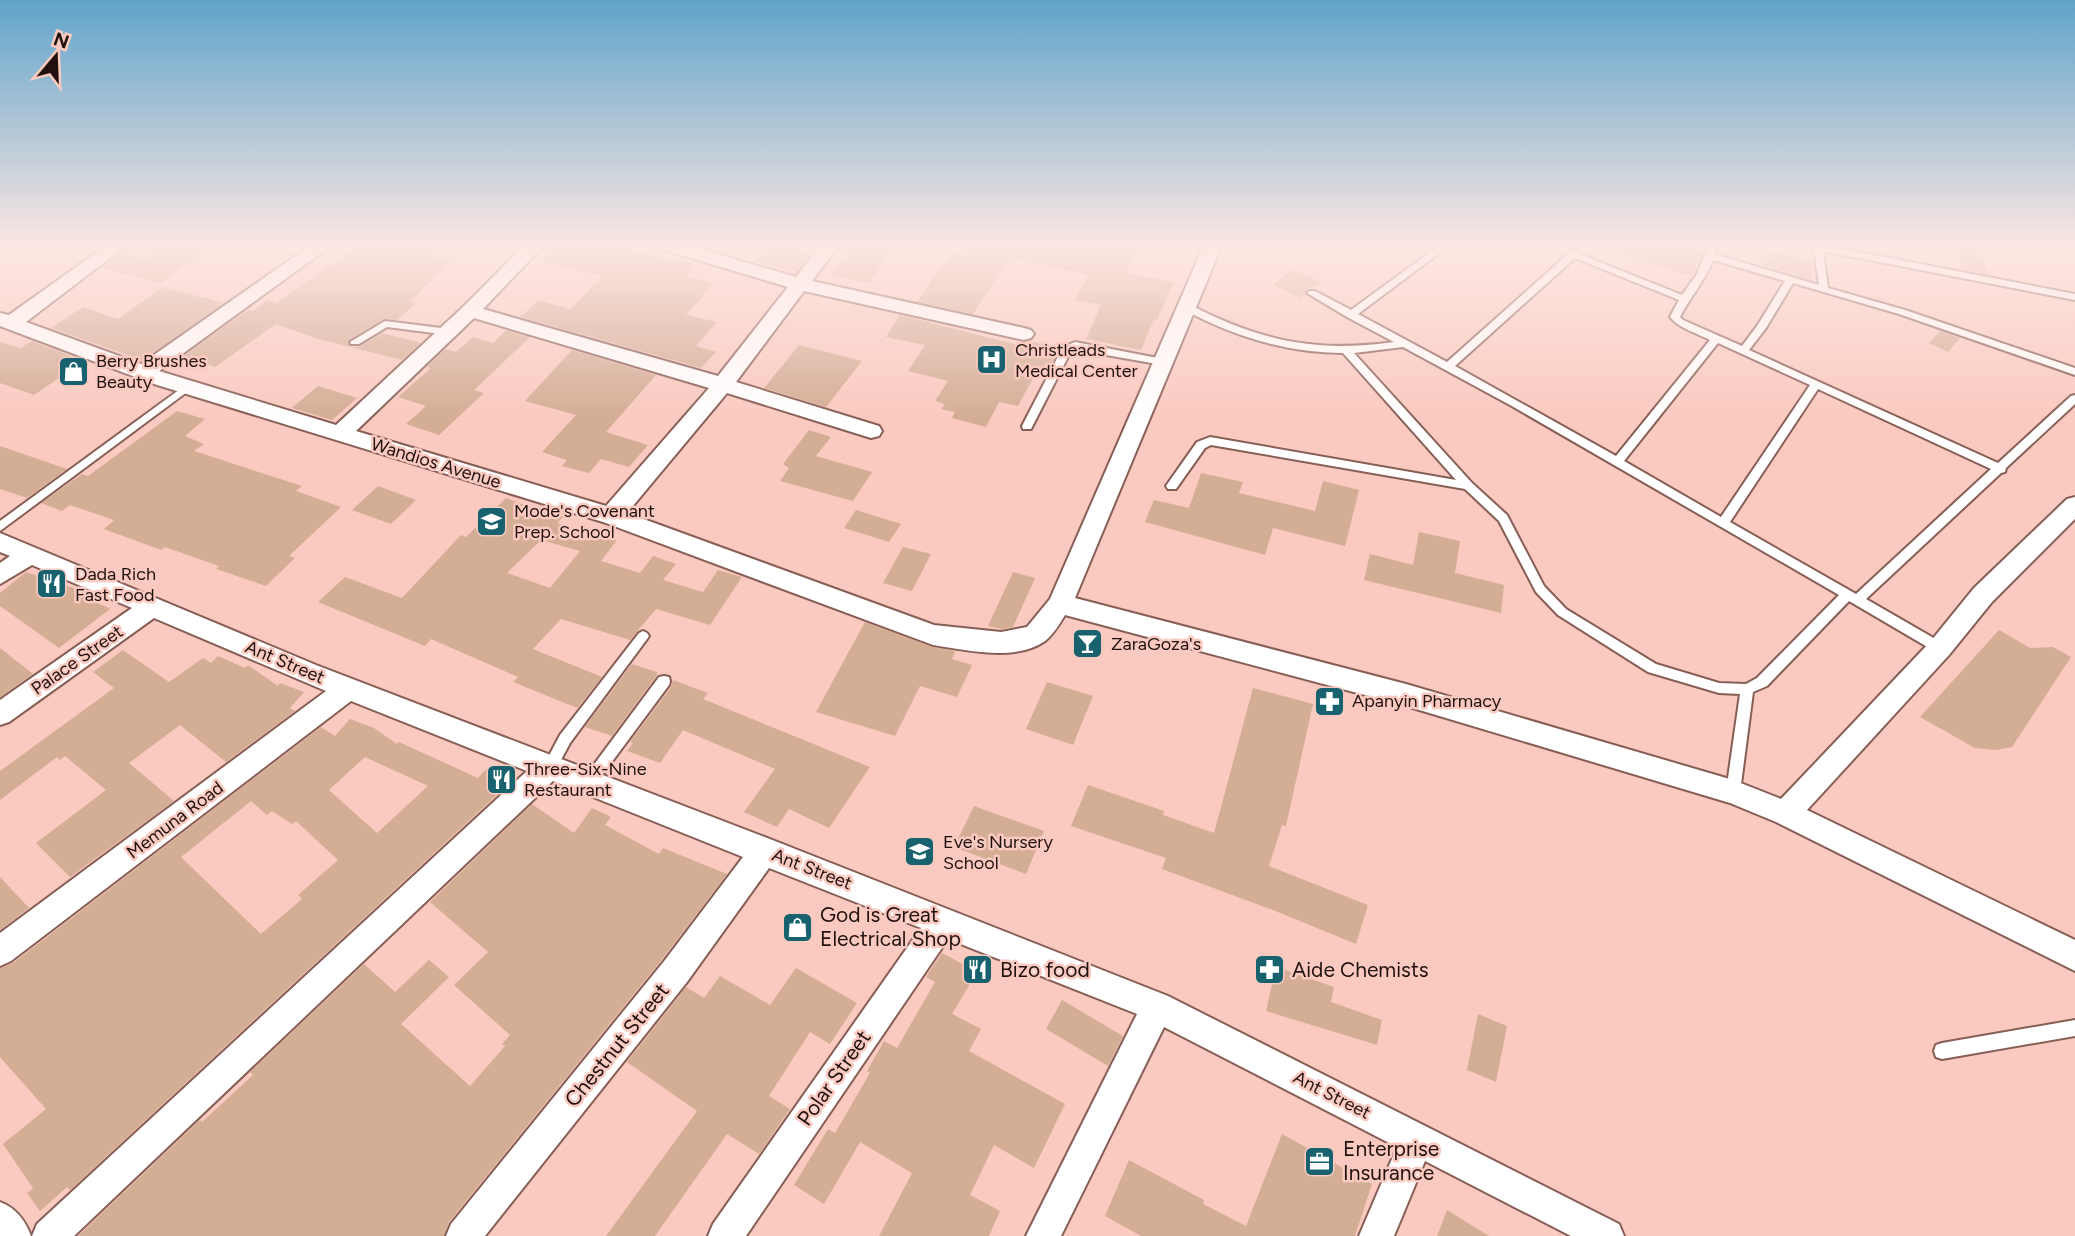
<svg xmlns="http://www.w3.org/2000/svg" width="2075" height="1236" viewBox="0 0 2075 1236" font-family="Figtree,sans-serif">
<rect width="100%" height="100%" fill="#facac0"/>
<g fill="#d4ad95" fill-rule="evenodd">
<path d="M160 245H214L161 283 102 268 123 252 142 258Z"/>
<path d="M360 245H389L411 249 416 245H446L433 256 452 259 410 302 415 304 397 320 384 319 347 341 351 347H359L382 333 421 343 402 360 315 338 276 324 215 367 183 356 248 310 253 311 267 300 276 303Z"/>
<path d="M559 245H606L695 264 685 276 714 283 686 315 717 322 696 346 716 352 701 368 521 317 538 300 570 309 603 276 541 262Z"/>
<path d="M770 245H804L799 251 811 254 797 272 755 262Z"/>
<path d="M853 245H895L869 283 831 275Z"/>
<path d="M972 245H1140L1126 273 1174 282 1157 320 1154 319 1141 350 1086 339 1101 305 1075 300 1088 275 1009 258 973 314 917 302 951 253 965 255Z"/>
<path d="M1608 245H1705L1692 276 1607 250Z"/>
<path d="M1955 245H1979L1988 275 1962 269Z"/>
<path d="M1770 251 1812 260V280L1765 266Z"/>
<path d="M1293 269 1321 282 1307 289 1301 298 1273 285Z"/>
<path d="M163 287 224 303 142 360 51 328 83 307 118 319Z"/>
<path d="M900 315 1030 348 1034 342 1060 348 1047 371 1038 369 1018 406 999 402 986 427 952 418 955 412 941 409 945 404 935 401 948 381 908 371 925 345 886 337Z"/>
<path d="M506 330 530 337 474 390 484 393 439 435 406 424 426 406 398 397 431 368 427 367 445 349 456 352 473 337 493 343Z"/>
<path d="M1940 331 1960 338 1948 352 1929 343Z"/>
<path d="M32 341 84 361 34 395 0 383V342L20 348Z"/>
<path d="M799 345 862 361 826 407 764 388Z"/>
<path d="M572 350 656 375 606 432 648 445 629 467 601 459 589 473 562 466 567 460 542 452 576 415 525 401Z"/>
<path d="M318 386 357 398 332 420 292 408Z"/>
<path d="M177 411 205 419 185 436 204 444 194 451 302 486 296 491 341 507 289 556 295 558 266 586 216 569 219 566 165 547 161 550 104 529 114 520 70 505 62 511 41 503 82 474 88 476Z"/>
<path d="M809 430 831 437 816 456 872 472 853 501 780 481 789 468 783 464Z"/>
<path d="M0 446 67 469 27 498 0 489Z"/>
<path d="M1201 473 1243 482 1239 493 1315 511 1323 481 1359 490 1345 546 1273 528 1265 555 1145 522 1154 500 1189 508Z"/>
<path d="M378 486 416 500 391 524 352 510Z"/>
<path d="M506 498 540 511 544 507 566 514 557 523 617 540 601 561 640 573 653 556 676 564 663 580 703 592 718 570 742 577 710 625 656 609 630 640 561 619 533 649 602 677 577 708 513 682 518 677 431 639 425 646 318 602 345 577 402 598 461 535 466 537ZM541 540 580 551 550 588 507 573Z"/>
<path d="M856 510 901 524 889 542 844 528Z"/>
<path d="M1419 532 1460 541 1455 573 1504 585 1501 613 1364 580 1370 554 1413 565Z"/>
<path d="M903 547 931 554 912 591 883 583Z"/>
<path d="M26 572 76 589 74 591 110 609 59 648 0 606V593Z"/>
<path d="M1013 572 1035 578 1013 627 1001 629 988 626Z"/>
<path d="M865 622 932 647 955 651 952 659 972 665 957 697 920 686 895 736 816 712Z"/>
<path d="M1999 630 2030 648 2053 647 2071 657 2012 747 1996 750 1975 748 1920 717Z"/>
<path d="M0 648 33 674 0 697Z"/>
<path d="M123 650 169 682 203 658 211 663 218 656 245 668 248 665 278 686 280 683 304 692 290 708 295 711 226 762 180 725 129 763 174 801 70 877 36 843 106 790 65 756 60 760 57 757 0 800V771L114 688 93 672Z"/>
<path d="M632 664 657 672V675L612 736 585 727Z"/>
<path d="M673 680 708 693 703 699 870 767 829 828 789 809 777 827 744 812 775 769 683 730 660 763 627 751 633 743 630 742 671 687Z"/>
<path d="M1047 682 1093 696 1073 745 1026 729Z"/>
<path d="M1253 688 1313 704 1286 826 1282 825 1269 866 1368 905 1356 944 1273 910 1162 869 1166 858 1071 826 1088 785 1164 811 1163 815 1214 833Z"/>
<path d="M350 719 374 728 397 744 399 742 478 778 489 766 513 780 70 1190 67 1187 40 1211 27 1193 33 1188 3 1144 46 1109 0 1057V968L13 963 321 727 335 736ZM365 757 428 786 377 833 329 790ZM251 801 267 815 272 811 292 824 296 821 338 860 298 895 302 899 261 934 181 857Z"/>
<path d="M532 804 574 833 592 808 611 817 605 825 659 854 663 848 727 874 663 958 449 1222 444 1236H78L200 1120 202 1122 253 1075 250 1072 364 964 395 992 429 960 449 977 401 1024 470 1086 505 1046 502 1044 510 1035 454 985 488 952 430 902Z"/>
<path d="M974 806 1044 831 1026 874 954 847Z"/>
<path d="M0 877 29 908 0 930Z"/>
<path d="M942 953 977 972 952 1014 981 1029 969 1051 1065 1104 1034 1168 994 1145 970 1195 1000 1211 989 1236H879L912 1173 860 1142 824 1204 794 1185 828 1129 835 1133 870 1073 867 1071 884 1041 897 1048 935 982 926 977Z"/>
<path d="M1276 967 1334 987 1331 1002 1382 1020 1377 1045 1266 1011Z"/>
<path d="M796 968 857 1003 830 1044 810 1032 769 1096 790 1109 759 1154 727 1134 655 1236H606L697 1111 627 1062 686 987 704 998 720 976 770 1005Z"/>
<path d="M1062 1000 1123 1036 1108 1066 1046 1029Z"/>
<path d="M1478 1014 1507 1026 1496 1082 1467 1070Z"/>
<path d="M1282 1134 1372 1184 1355 1236H1141L1105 1216 1129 1160 1204 1200 1203 1204 1246 1226Z"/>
<path d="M1447 1210 1489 1236H1437Z"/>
</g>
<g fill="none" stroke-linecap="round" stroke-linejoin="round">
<defs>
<g id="lane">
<path d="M1440 245H1450L1358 314 1447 362 1567 255 1546 245H1557L1682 295 1697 274 1708 245H1716L1714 254 1819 285 1814 249 1803 245H1822L2075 294V300L1823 251 1828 288 1905 310 2075 368V375L1899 314 1793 283 1766 328 1749 350 1998 463 2071 396 2075 395V404L2006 468 2005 472 2001 473 1866 599 1944 644 1946 648 1944 652H1936L1849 601 1767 686 1753 692 1740 792 1738 796 1733 798 1728 796 1726 792 1740 694 1719 693 1648 672 1558 615 1536 592 1499 521 1465 489 1211 445 1205 448 1176 489H1168L1166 486 1197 442 1210 437 1456 480 1343 353C1297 353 1253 342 1211 323 1201 318 1190 314 1182 307L1187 304 1190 305C1261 341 1315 353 1394 342L1347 317 1307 293 1309 291H1315L1351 310ZM1575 258 1679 300 1670 317C1680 329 1697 333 1710 340L1616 456 1455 366ZM1713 260 1785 281 1757 326 1742 346 1683 320 1680 317C1690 297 1705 281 1713 260ZM1718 343 1810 385 1721 517 1624 461ZM1403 347 1510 405 1839 595 1757 678 1746 684 1719 683 1656 664 1566 609 1544 586 1507 515 1472 483 1354 353ZM1818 389 1991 469 1856 594 1730 522Z"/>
<path d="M385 321 449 329 454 332 449 335 387 327 359 344H351L350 342Z"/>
<path d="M1075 342 1163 359 1168 362 1163 365 1072 349 1031 429H1023L1022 426 1063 347Z"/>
<path d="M187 384 191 385V389L0 531V521Z"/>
<path d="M643 631 647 633 649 636 647 639 570 743 555 771 550 773 545 771 543 767 560 735 639 633Z"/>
<path d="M664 676 669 677 670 681 669 685 594 786 589 788 584 786 582 782 584 778 659 677Z"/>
<path d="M2075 1020V1036L1942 1059 1936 1057 1934 1051 1936 1045 1942 1043Z"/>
</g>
<g id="street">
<path d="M107 245H127L26 322 141 364 311 245H332L159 371 336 425 463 307 525 245H544L483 309 718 376 788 287 661 249 658 245H686L796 277 821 245H839L812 281 1024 328 1031 330 1034 334 1031 338 1024 340 804 291 736 382 879 426 882 431 879 436 871 438 727 393 627 513 934 625 1001 632 1027 627 1050 599 1204 245H1222L1075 598 1406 684 1733 780 1781 799 1931 641 1974 588 2067 499 2075 497V519L1992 602 1949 655 1807 810 2075 940V971L1776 822 1730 803 1406 706 1065 615C1060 623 1054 634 1045 641 1015 662 966 650 933 645L603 522 154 384 0 326V313L9 315ZM474 318 709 388 606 506 356 431Z"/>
<path d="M0 533 316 665 775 841 1168 996 1619 1224 1624 1236H1571L1425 1161 1394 1236H1359L1397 1147 1164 1027 1061 1236H1026L1137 1014 948 939 746 1236H708L713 1224 921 928 769 868 687 982 485 1236H446L451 1224 665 960 743 857 553 781 74 1236H32L37 1224 527 771 351 701 11 961 0 966V933L326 691 154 618 9 722 0 725V700L132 608 32 565 0 584V563L10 556 0 552Z"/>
<path d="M0 1202C16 1208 25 1220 31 1236H0Z"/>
</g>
</defs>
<use href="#lane" stroke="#875e55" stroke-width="4"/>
<use href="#street" stroke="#875e55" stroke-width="4"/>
<use href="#lane" fill="#fff" fill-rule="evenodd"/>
<use href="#street" fill="#fff" fill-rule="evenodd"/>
</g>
<linearGradient id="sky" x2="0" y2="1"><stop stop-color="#60a4ca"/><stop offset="0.59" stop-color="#fde7e3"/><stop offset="1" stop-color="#fde7e3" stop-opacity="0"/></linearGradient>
<rect width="2075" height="418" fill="url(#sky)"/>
<defs>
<symbol id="hospital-square" viewBox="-11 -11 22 22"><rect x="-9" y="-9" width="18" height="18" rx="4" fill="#18626f" stroke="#facac0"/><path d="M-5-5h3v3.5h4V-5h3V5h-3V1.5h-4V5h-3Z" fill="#fff"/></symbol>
<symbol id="shop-square" viewBox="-11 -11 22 22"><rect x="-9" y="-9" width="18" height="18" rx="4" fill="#18626f" stroke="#facac0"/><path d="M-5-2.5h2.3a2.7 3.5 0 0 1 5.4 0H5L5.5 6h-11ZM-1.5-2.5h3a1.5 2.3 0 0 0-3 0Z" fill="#fff"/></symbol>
<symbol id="school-square" viewBox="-11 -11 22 22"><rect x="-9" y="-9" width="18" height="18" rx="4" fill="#18626f" stroke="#facac0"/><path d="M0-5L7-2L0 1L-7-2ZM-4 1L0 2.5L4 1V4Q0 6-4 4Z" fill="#fff"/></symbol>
<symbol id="restaurant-square" viewBox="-11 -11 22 22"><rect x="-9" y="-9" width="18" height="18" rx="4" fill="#18626f" stroke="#facac0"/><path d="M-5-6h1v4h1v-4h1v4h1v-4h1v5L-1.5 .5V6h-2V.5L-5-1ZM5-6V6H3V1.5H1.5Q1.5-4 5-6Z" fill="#fff"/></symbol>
<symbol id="bar-square" viewBox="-11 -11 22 22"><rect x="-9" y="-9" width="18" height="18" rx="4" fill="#18626f" stroke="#facac0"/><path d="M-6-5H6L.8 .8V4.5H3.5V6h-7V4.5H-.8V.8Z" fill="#fff"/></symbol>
<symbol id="pharmacy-square" viewBox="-11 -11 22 22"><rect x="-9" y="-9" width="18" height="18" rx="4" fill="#18626f" stroke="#facac0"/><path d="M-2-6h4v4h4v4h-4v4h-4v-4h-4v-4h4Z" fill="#fff"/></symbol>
<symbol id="office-square" viewBox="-11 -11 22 22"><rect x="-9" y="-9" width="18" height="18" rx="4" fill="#18626f" stroke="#facac0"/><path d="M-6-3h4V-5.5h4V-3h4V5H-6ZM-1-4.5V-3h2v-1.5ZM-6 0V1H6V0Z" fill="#fff"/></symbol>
</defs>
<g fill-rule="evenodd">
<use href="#hospital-square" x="974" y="342" width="35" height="35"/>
<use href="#shop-square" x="56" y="354" width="35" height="35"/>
<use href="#school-square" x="474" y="504" width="35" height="35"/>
<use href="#restaurant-square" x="34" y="566" width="35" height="35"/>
<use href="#bar-square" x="1070" y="626" width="35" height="35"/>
<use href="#pharmacy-square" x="1312" y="684" width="35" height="35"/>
<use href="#restaurant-square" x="484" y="762" width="35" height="35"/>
<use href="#school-square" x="902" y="834" width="35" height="35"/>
<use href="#shop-square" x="780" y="910" width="35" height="35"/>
<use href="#restaurant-square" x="960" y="952" width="35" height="35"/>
<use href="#pharmacy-square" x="1252" y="952" width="35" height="35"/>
<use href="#office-square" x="1302" y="1144" width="35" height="35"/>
</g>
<g text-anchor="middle" stroke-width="5" stroke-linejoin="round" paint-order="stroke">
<g font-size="18" fill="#21110e" stroke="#facac0" text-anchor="start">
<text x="1015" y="356">Christleads<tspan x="1015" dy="21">Medical Center</tspan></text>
<text x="96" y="367">Berry Brushes<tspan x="96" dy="21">Beauty</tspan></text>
<text x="514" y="517">Mode's Covenant<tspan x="514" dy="21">Prep. School</tspan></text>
<text x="75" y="580">Dada Rich<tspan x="75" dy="21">Fast Food</tspan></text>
<text x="1111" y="650">ZaraGoza's</text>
<text x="1352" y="707">Apanyin Pharmacy</text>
<text x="524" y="775">Three-Six-Nine<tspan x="524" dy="21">Restaurant</tspan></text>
<text x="943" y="848">Eve's Nursery<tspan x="943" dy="21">School</tspan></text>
</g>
<g font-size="18" fill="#21110e" stroke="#facac0">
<text transform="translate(436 463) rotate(17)" y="6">Wandios Avenue</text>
<text transform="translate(77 660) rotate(-35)" y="6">Palace Street</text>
<text transform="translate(285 662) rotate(23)" y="6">Ant Street</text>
<text transform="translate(175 820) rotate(-37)" y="6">Memuna Road</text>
<text transform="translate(812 869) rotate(21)" y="6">Ant Street</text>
<text transform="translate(1332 1095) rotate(27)" y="6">Ant Street</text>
</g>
<g font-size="21" fill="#21110e" stroke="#facac0" text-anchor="start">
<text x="820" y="922">God is Great<tspan x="820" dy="24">Electrical Shop</tspan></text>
<text x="1000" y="977">Bizo food</text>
<text x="1292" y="977">Aide Chemists</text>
<text x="1343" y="1156">Enterprise<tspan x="1343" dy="24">Insurance</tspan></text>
</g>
<g font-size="21" fill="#21110e" stroke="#facac0">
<text transform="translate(617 1045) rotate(-51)" y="7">Chestnut Street</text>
<text transform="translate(834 1078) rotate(-55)" y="7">Polar Street</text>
</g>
</g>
<g transform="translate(56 56) rotate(19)" stroke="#facac0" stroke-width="5" paint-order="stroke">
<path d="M0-5L12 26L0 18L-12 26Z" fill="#21110e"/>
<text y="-10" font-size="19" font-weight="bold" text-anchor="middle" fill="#21110e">N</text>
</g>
</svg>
